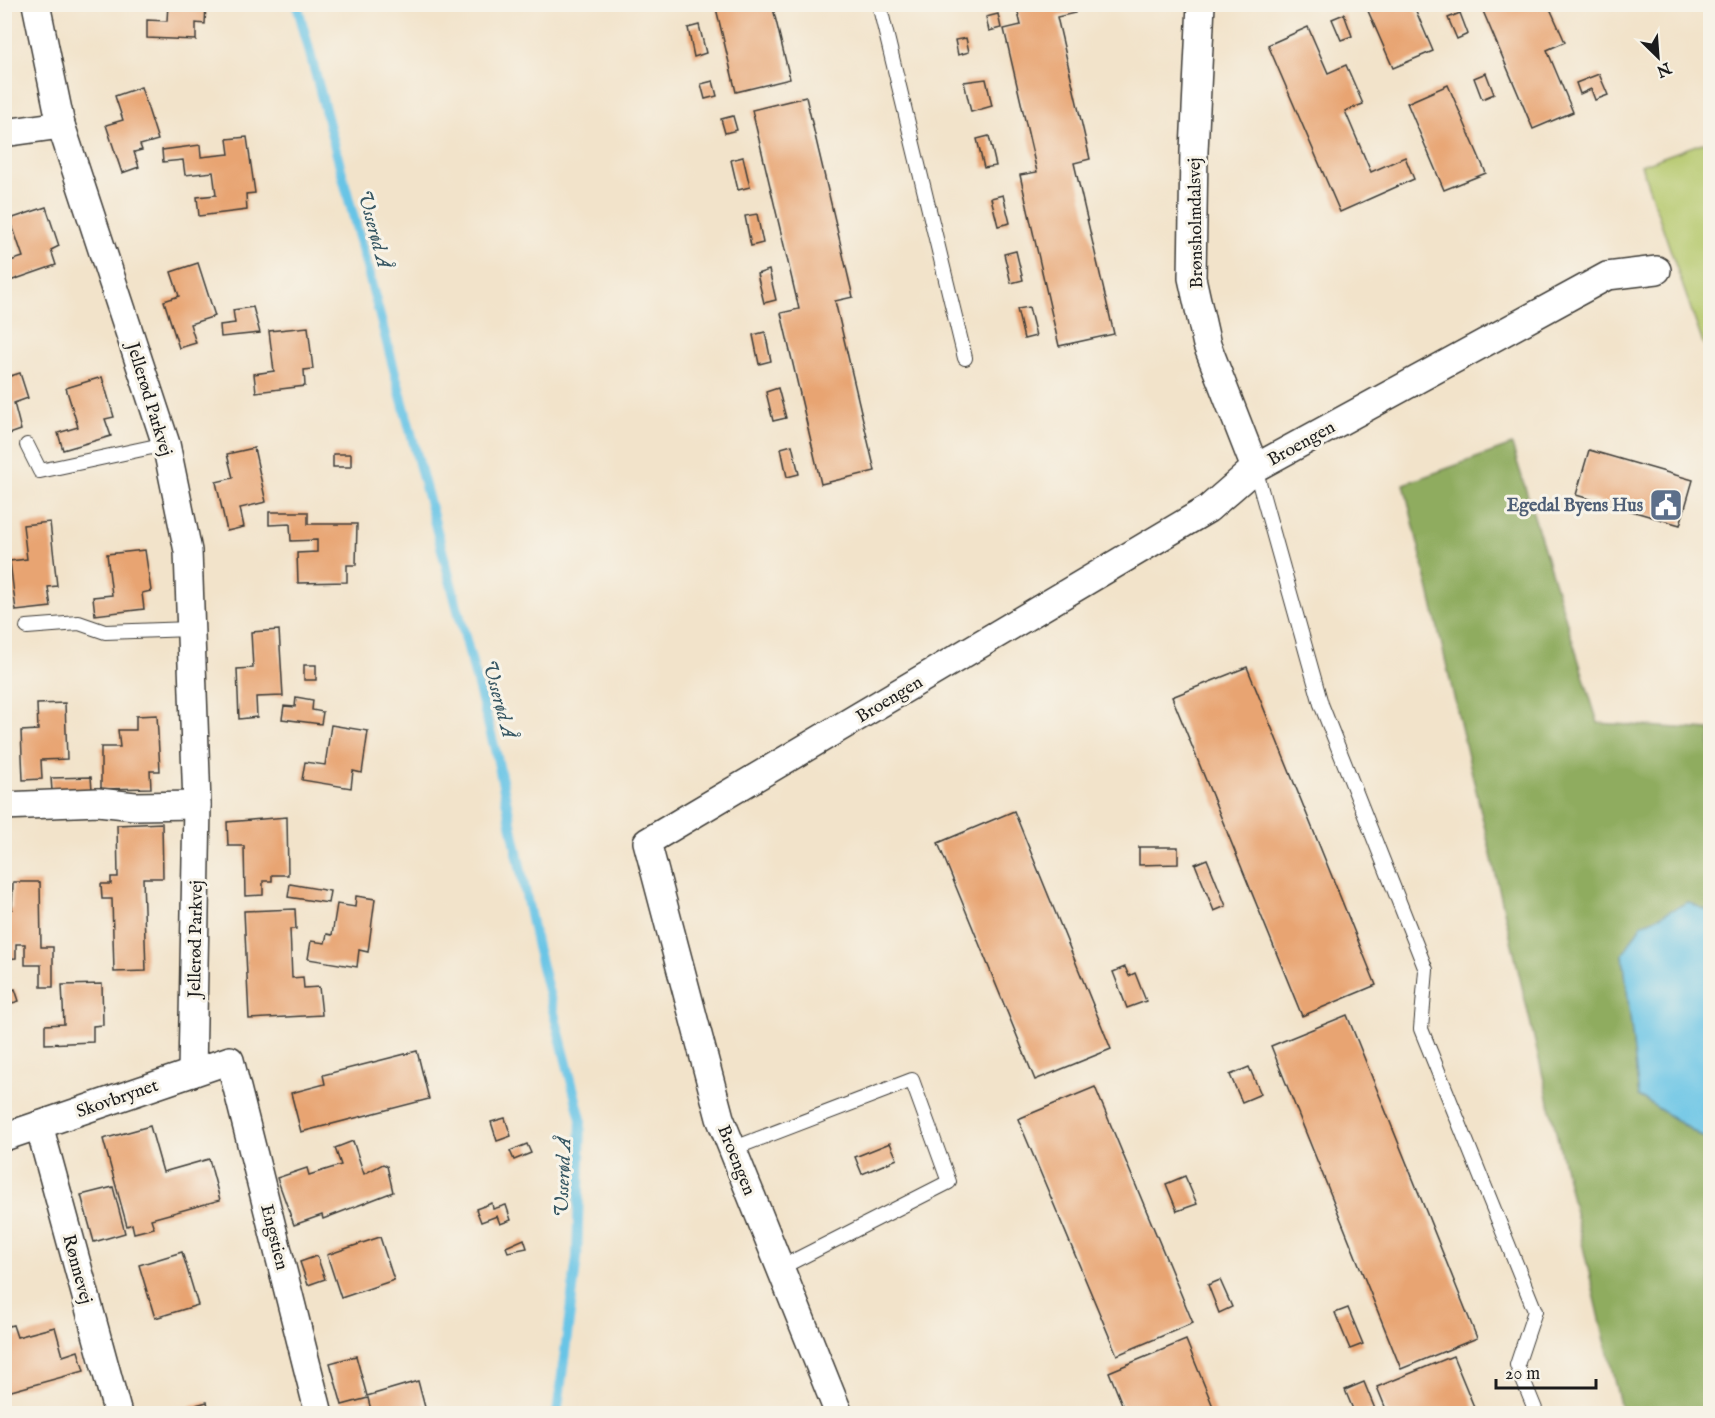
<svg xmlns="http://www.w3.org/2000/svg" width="1715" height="1418" viewBox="0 0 1715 1418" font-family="'IM FELL English',serif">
<rect width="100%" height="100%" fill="#f7f3e8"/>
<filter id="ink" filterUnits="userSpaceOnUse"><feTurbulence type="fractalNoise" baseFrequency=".0167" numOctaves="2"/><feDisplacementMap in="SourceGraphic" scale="12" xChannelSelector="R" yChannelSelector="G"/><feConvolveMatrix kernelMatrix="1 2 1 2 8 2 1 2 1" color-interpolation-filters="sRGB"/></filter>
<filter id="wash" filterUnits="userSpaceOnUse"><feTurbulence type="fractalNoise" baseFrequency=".008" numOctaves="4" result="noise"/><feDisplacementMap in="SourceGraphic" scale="24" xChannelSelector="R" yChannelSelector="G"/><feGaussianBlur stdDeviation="1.35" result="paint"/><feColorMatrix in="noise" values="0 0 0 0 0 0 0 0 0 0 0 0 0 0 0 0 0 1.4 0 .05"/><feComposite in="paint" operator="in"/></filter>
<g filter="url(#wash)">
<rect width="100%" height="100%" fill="#f2e3ca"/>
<path fill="#b4c76a" stroke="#687243" stroke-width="1.5" d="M1710 140V347L1703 344 1641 165Z"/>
<path fill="#8fac5e" stroke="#56643d" stroke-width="1.5" d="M1512 445 1598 723 1710 730V912L1687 902 1623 954 1639 1096 1710 1142V1413H1622L1404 484Z"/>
<path fill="#68c4e6" stroke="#427081" stroke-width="1.5" d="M1688 902 1710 912V1142L1639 1096 1623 954 1641 925Z"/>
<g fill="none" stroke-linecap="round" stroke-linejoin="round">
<path stroke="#68c4e6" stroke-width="10" d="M297 4 497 757 537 947 581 1119 577 1258 557 1414"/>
</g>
<g id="blocks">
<g fill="#e8a472">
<path d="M168 4H206L205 24 196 23V40L147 38V20L167 21Z"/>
<path d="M715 4H772L790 79 736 92Z"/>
<path d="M1016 4H1073L1075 13 1057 17 1090 159 1074 163 1114 334 1059 346 1020 175 1037 172 1004 29 1021 25Z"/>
<path d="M1365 4H1413L1433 51 1393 68Z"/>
<path d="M1480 4H1528L1530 9 1548 4 1565 42 1547 50 1573 112 1533 129Z"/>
<path d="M1460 13 1468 34 1457 39 1448 18Z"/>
<path d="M998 14 1001 28 989 31 986 17Z"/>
<path d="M1344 14 1352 36 1341 40 1332 19Z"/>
<path d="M699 25 706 53 694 57 688 28Z"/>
<path d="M1308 27 1328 73 1346 65 1363 104 1345 111 1371 172 1405 157 1414 179 1340 212 1268 45Z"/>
<path d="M966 38 969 52 958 55 955 40Z"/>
<path d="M1486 73 1494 94 1482 99 1474 78Z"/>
<path d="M1599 74 1608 95 1595 100 1591 89 1580 94 1576 83Z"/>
<path d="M986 79 992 106 971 112 964 82Z"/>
<path d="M713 81 717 96 705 99 701 84Z"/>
<path d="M1448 85 1486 173 1444 190 1407 103Z"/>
<path d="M141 87 158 140 140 145 142 150 134 152 139 167 122 173 106 125 123 120 115 96Z"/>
<path d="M806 97 853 297 835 301 875 471 821 484 781 313 799 309 752 110Z"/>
<path d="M733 116 737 130 725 133 721 119Z"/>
<path d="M989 136 996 166 984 168 977 139Z"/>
<path d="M247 137 255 193 246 194 247 210 199 216 197 197 216 195 213 172 185 175 183 160 163 162 162 150 200 145 201 157 229 154 227 139Z"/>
<path d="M743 157 750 187 738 190 731 160Z"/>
<path d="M1003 195 1010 223 998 226 991 198Z"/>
<path d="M46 207 59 246 51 250 56 265 10 281 4 263 23 257 10 219Z"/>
<path d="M757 214 763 243 751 246 745 216Z"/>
<path d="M1016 251 1023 280 1011 283 1004 254Z"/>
<path d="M198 263 215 316 190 324 196 343 179 348 164 301 179 296 171 272Z"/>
<path d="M769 270 776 300 764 303 757 274Z"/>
<path d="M253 307 260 333 221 337 220 325 235 323 233 310Z"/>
<path d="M1029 307 1036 336 1024 339 1017 309Z"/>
<path d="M308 327 313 369 304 370 305 386 256 392 254 374 274 371 269 331Z"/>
<path d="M765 332 771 361 759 364 753 335Z"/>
<path d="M20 373 28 398 14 403 21 430 4 436V378Z"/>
<path d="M102 377 114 417 105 419 111 436 63 450 58 433 78 427 66 388Z"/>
<path d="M778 388 786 418 773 421 766 392Z"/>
<path d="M792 445 799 474 787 477 781 448Z"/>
<path d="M254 448 266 502 240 508 244 527 227 531 216 482 233 478 227 454Z"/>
<path d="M1589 450 1693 480 1680 525 1576 495Z"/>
<rect x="333" y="454" width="18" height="13"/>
<path d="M269 512H308V524H357L356 565H347V582L298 583 297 553 317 552V540L291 541 290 524 269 525Z"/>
<path d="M50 522 57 586 48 587 51 607 16 611 10 561 27 559 23 525Z"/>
<path d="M145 550 151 591 142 593 144 609 95 615 93 597 112 595 107 554Z"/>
<path d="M279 630 283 696 256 697 257 717 239 719 237 669 253 668 251 632Z"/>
<rect x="304" y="665" width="12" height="15"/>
<path d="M1247 667 1376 985 1302 1016 1172 697Z"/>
<path d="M296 697 313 700 312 710 323 712 321 724 282 719 284 706 295 707Z"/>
<path d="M65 703 67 759 41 760 42 779 23 780 21 731 38 730 37 704Z"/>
<path d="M157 715 160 771H150L151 788 101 789V747H120L118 730H136V716Z"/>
<path d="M331 725 368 731 362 773 353 771 351 788 302 780 305 762 325 765Z"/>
<path d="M91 777 92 790 52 791 51 778Z"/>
<path d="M1014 811 1111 1049 1035 1080 938 843Z"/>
<path d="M287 817 288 875H272V881H263V895L245 896 244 846H228L227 822Z"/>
<path d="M162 823 163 878H143L146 971 114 972 112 899H102L101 884H111V877H118L117 825Z"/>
<path d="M1139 847H1178V864L1139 865Z"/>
<path d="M1207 859 1226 906 1214 911 1195 864Z"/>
<path d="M13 882H40L41 947H53V987H41V965H25V944H16V958L4 959V909H12Z"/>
<path d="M290 884 330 891 328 903 288 897Z"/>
<path d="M356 896 375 899 368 952 359 950 357 967 308 959 311 941 325 943 327 934 332 935 337 904 355 907Z"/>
<path d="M295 909 296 929H290L292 978 303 977 304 988 319 987 322 1015 249 1019 244 911Z"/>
<path d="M1125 967 1129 976 1135 973 1146 1001 1127 1008 1113 972Z"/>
<path d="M102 984 103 1025 93 1026V1042L45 1044V1025L64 1024 62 985Z"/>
<path d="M15 989 19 1001 6 1005 4 993Z"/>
<path d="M1347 1015 1477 1338 1401 1369 1271 1046Z"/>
<path d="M417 1051 429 1099 301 1132 291 1093 325 1084 323 1075Z"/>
<path d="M1249 1067 1261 1094 1242 1102 1230 1075Z"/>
<path d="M1095 1087 1193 1323 1117 1355 1018 1119Z"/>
<path d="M505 1118 511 1136 497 1141 491 1122Z"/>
<path d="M150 1126 163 1172 209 1159 220 1200 151 1219 154 1228 134 1233 132 1224 127 1226 103 1139Z"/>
<path d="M353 1141 364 1174 383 1164 387 1166 393 1192 323 1219 322 1215 294 1225 277 1178 307 1168 309 1175 341 1165 335 1148Z"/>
<path d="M890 1143 897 1159 862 1174 855 1157Z"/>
<path d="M527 1144 531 1153 514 1160 510 1151Z"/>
<path d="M1185 1176 1197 1204 1177 1211 1166 1184Z"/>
<path d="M113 1187 125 1233 94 1242 81 1195Z"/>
<path d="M492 1203 493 1209 506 1205 511 1220 500 1224 497 1216 481 1222 476 1209Z"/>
<path d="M380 1237 394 1280 341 1298 327 1255Z"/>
<path d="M524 1239 527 1248 508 1252 506 1247Z"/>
<path d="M182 1252 198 1305 155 1318 139 1265Z"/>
<path d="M317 1256 325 1279 308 1285 300 1262Z"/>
<path d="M1220 1280 1232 1307 1219 1313 1208 1285Z"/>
<path d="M1348 1308 1363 1344 1350 1349 1335 1313Z"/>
<path d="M13 1325 17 1337 55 1327 63 1356 78 1351 84 1371 4 1393V1327Z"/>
<path d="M1186 1340 1216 1414H1126L1109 1372Z"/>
<path d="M356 1356 367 1396 418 1381 426 1411 372 1414 368 1398 342 1405 330 1363Z"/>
<path d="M1453 1356 1477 1414H1388L1377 1387Z"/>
<path d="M1364 1382 1375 1409 1355 1414 1345 1390Z"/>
<path d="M207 1402 210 1414H167V1413Z"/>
</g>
</g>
</g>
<g filter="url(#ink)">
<use href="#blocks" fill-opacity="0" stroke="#3c3a36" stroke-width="1.5"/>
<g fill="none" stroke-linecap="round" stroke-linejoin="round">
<defs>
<g id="lane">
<path d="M879 4 965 358"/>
<path d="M27 445 40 471 166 444"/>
<path d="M1255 468 1321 704 1426 970 1421 1029 1535 1311 1517 1365 1537 1414"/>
<path d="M27 627 79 623 105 632 191 629"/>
<path d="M732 1149 912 1080 949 1182 780 1268"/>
</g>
<g id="street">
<path d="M36 4 61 125 166 444 188 551 197 805 192 1073"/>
<path d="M1201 4 1194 151 1192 278 1207 345 1255 468"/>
<path d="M4 133 61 125"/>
<path d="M4 806 98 802 135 806 197 805"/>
<path d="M39 1125 118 1414"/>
<path d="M4 1137 230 1060 319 1414"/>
<path d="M839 1414 720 1118 647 842 1208 509 1255 468 1607 276 1657 270"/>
</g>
</defs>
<use href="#lane" stroke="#3c3a36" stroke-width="16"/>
<use href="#street" stroke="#3c3a36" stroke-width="30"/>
<use href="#lane" stroke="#fff" stroke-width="14"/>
<use href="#street" stroke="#fff" stroke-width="27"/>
</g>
</g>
<defs>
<symbol id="civic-square" viewBox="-11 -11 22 22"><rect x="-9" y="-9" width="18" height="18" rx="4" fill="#5c6f8a" stroke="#f7f3e8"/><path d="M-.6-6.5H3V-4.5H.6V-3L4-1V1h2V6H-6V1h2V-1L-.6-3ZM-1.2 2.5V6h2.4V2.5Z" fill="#fff"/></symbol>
</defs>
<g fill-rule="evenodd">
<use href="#civic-square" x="1647" y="486" width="38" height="38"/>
</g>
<g text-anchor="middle" stroke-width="6" stroke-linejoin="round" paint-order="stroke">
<g font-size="18" fill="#1c1c1c" stroke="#f7f3e8">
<text transform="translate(1195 223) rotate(-91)" y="6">Brønsholmdalsvej</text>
<text transform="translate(150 399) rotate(73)" y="6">Jellerød Parkvej</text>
<text transform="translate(1301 443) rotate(-29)" y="6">Broengen</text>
<text transform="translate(889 699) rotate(-31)" y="6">Broengen</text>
<text transform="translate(195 939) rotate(-89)" y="6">Jellerød Parkvej</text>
<text transform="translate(117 1098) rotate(-19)" y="6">Skovbrynet</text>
<text transform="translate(737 1160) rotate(68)" y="6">Broengen</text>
<text transform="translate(275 1237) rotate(76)" y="6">Engstien</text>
<text transform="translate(78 1269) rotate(75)" y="6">Rønnevej</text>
</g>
<g font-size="18" font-weight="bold" fill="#4e5e75" stroke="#f7f3e8" text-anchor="end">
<text x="1643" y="511">Egedal Byens Hus</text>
</g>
<g font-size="20" font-style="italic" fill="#375763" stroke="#f7f3e8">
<text transform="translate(375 229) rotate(75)" y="7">Usserød Å</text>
<text transform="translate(500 699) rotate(75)" y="7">Usserød Å</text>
<text transform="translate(562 1177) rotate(-88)" y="7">Usserød Å</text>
</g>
</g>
<rect width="1715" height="1418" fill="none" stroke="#f7f3e8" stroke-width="24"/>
<g transform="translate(1658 57) rotate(155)" stroke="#f7f3e8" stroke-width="4.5" paint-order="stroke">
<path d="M0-4.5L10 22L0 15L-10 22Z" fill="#1c1c1c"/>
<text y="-9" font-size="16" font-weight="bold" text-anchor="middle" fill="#1c1c1c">N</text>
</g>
<path d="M1496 1379v9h100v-9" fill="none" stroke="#1c1c1c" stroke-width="3"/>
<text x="1505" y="1379" font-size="18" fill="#1c1c1c" stroke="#f7f3e8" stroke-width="4.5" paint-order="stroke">20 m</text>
</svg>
